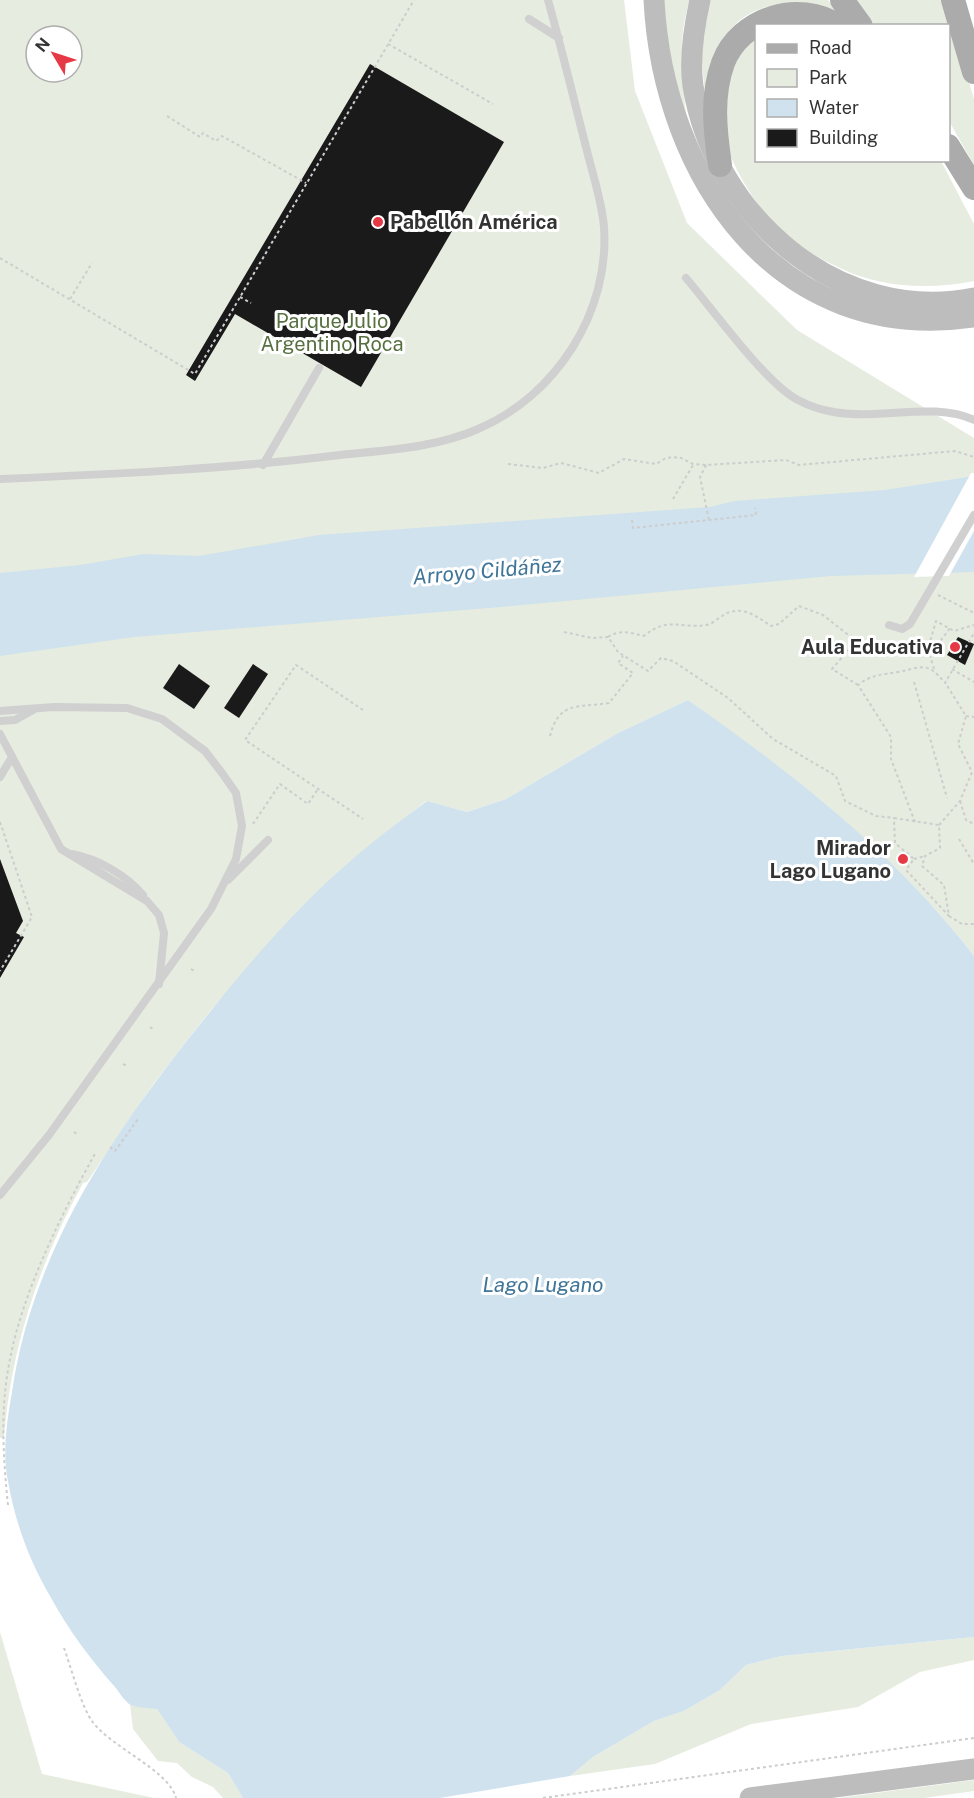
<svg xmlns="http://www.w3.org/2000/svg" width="974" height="1798" viewBox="0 0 974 1798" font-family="'Public Sans',sans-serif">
<rect width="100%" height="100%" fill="#fff"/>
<g fill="#e6ecdf" fill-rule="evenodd">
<path d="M0 0H624L635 91 687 223 797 330 974 438V956C895 853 792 775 688 700L618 733 506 799 467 812 426 801 348 863 296 913 210 1011 154 1083 87 1182 83 1183C39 1263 11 1347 4 1438H0ZM36 36H72V72H36Z"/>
<path d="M659 0H690C676 40 683 87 688 128L672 82Z"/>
<path d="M709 0H828L844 20C827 16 793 3 777 5 728 11 712 53 705 95L700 41Z"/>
<path d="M855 0H945L974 99V165L949 121 948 26 875 25Z"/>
<path d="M756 36V160L941 161 974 224V281C930 290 881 288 840 268 820 259 798 247 782 232 752 203 713 141 721 98 723 90 728 81 731 72 733 66 735 56 739 51 743 45 751 41 756 36Z"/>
<path d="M0 1632 42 1774 154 1798H0Z"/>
<path d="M974 1637V1660L920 1672 858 1707 751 1724 655 1764 570 1776 593 1757 654 1721 684 1711 720 1690 746 1665 782 1656Z"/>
<path d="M130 1704 157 1709 179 1742 228 1773 243 1798H223L213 1787 192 1777 177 1763 158 1761 133 1729Z"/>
<path d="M974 1780V1791L924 1798H838Z"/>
</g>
<g fill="#cfe2ee">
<path d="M974 476V572L831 576 512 606 134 637 0 656V573L80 565 144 554 199 556 319 535 710 507 734 501 885 490Z"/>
<path d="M688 700C793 774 895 853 974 956V1637L782 1656 746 1665 720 1690 684 1711 654 1721 593 1757 570 1776 440 1798H243L228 1773 179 1742 157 1709C149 1708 136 1708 129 1704 124 1700 119 1692 115 1687 90 1659 68 1629 50 1596 29 1560 15 1522 8 1481 2 1452 7 1421 12 1392 32 1253 111 1136 197 1028 243 970 292 912 348 863 373 841 400 821 427 801L467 812 506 799 618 733Z"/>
</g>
<path fill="#fff" d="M971 473H974V531L949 576 914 577Z"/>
<g fill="#1a1a1a">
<path d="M370 64 504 142 361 387 235 314 195 381 186 375Z"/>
<path d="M958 637 974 644 965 665 947 655Z"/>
<path d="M179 664 210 686 194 709 163 688Z"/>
<path d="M253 664 268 674 239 718 224 708Z"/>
<path d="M0 859 23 921 16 933 24 937 0 978Z"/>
</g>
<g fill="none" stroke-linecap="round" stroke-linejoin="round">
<g stroke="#cdcdcd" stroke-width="2" stroke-dasharray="3 3" stroke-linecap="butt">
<path d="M388 44 493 104"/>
<path d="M167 116 200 137 203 133 216 141 222 136 306 183"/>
<path d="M0 258 195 374 414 0"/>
<path d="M240 297 251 303"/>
<path d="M70 299 92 263"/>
<path d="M508 464 543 468 561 463 599 473 624 459 656 464 666 458 679 457 693 464 706 465 786 460 799 465 955 451 974 457"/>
<path d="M706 465 700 477 709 520"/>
<path d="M673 499 693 465"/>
<path d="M632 520 633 528 756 515 755 508"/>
<path d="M938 595 974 613"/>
<path d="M564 632 592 638 608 637"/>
<path d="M930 655 950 628"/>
<path d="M934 669 928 649 936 621 954 631 974 625"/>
<path d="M952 669 974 682"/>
<path d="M914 682 947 798"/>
<path d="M858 685 832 669 856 641 823 615 799 606 779 624 771 626C755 615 740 604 722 616 717 619 711 625 706 625 679 629 668 616 644 636 631 633 620 629 608 637L618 652 648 671 661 658 673 661 728 698 773 739 836 776 845 801 876 816 894 818"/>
<path d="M363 710 296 665 245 740 363 819"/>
<path d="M966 716 974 717"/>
<path d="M550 736C559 700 579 708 609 703L633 673 618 663 623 656"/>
<path d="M960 801 966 820 974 824"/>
<path d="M894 818 939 825 940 848 925 856 922 866 944 885 949 916 906 870 914 859 895 843Z"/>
<path d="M0 822 32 917 0 971"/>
<path d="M915 822 891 759V737L858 685C872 674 882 675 898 672 923 667 927 661 945 683L974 633"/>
<path d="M253 824 280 784 308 804 318 789"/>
<path d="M939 825 960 801 972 772 958 744 966 716 946 684"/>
<path d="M959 839 974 864"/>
<path d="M914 859 925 856"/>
<path d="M949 916 962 924H974"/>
<path d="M191 969 196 972"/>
<path d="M150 1027 154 1030"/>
<path d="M123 1064 127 1066"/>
<path d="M74 1132 78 1135"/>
<path d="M110 1147 115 1151 138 1119"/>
<path d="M8 1505C3 1456 0 1408 10 1359 23 1291 62 1213 96 1152"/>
<path d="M64 1648C71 1667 81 1706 92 1721 110 1747 169 1770 176 1798"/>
<path d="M543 1798 974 1738"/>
</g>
<g stroke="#d0d0d0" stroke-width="8">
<path d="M529 19 559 38"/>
<path d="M686 278C711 307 767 385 798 400 822 413 847 415 874 414 906 413 944 406 974 420"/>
<path d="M263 465 319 368"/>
<path d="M0 479C114 474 227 469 340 455 386 450 435 448 478 429 556 396 610 312 604 227 602 202 593 175 587 151 574 100 562 50 548 0"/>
<path d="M889 625 902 629 910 624 974 515"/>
<path d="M0 711 54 707 127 708 162 719 205 751 222 773 236 793 242 826 236 859 211 909 49 1135 0 1195"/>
<path d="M0 721 15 720 33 710"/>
<path d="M0 734 61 849 147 901 159 915 164 933 159 984"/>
<path d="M0 777 12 757"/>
<path d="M72 854C98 859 126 875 143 895"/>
<path d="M228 880 268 840"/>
</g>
<g stroke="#bdbdbd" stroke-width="21">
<path d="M654 0C663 177 778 346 974 317"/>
<path d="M700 0C694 27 689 58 693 86 714 216 839 325 974 298"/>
<path d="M750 1798 974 1769"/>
</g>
<g stroke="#ababab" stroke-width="24">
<path d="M842 0 861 26"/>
<path d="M953 0 974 72"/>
<path d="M948 146 974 188"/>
<path d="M720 165C715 131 711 96 723 63 740 18 799 0 838 26"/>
</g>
</g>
<g fill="#e63946" stroke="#fff" stroke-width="2">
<circle cx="378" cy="222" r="6"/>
<circle cx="955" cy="647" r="6"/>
<circle cx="903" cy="859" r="6"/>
</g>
<g text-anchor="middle" stroke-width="6" stroke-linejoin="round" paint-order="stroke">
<g font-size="20" font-weight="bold" fill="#333" stroke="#fff" text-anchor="end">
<text x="390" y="229" text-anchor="start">Pabellón América</text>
<text x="943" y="654">Aula Educativa</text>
<text x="891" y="855">Mirador<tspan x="891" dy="23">Lago Lugano</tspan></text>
</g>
<g font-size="20" fill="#56703f" stroke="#fff">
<text x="332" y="328">Parque Julio<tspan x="332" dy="23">Argentino Roca</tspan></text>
</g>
<g font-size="21" font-style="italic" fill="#3f7597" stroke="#fff">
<text transform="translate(487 571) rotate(-5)" y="7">Arroyo Cildáñez</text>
<text x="543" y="1292">Lago Lugano</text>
</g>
</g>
<rect x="755" y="24" width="195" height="138" fill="#ffffff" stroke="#adadad" stroke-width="1.5"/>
<rect x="767" y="44" width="30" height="9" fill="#ababab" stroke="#adadad" stroke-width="1.5"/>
<text x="809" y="54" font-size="18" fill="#333333">Road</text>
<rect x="767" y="69" width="30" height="18" fill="#e6ecdf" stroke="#adadad" stroke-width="1.5"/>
<text x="809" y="84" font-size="18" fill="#333333">Park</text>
<rect x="767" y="99" width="30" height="18" fill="#cfe2ee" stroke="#adadad" stroke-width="1.5"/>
<text x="809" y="114" font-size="18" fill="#333333">Water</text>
<rect x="767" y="129" width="30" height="18" fill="#1a1a1a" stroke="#adadad" stroke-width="1.5"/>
<text x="809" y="144" font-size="18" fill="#333333">Building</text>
<g transform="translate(54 54) rotate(309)"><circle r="28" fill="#ffffff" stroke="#adadad" stroke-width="1.5"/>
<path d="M0-4.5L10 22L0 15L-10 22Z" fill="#e63946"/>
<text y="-9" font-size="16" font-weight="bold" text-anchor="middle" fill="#333333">N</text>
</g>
</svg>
